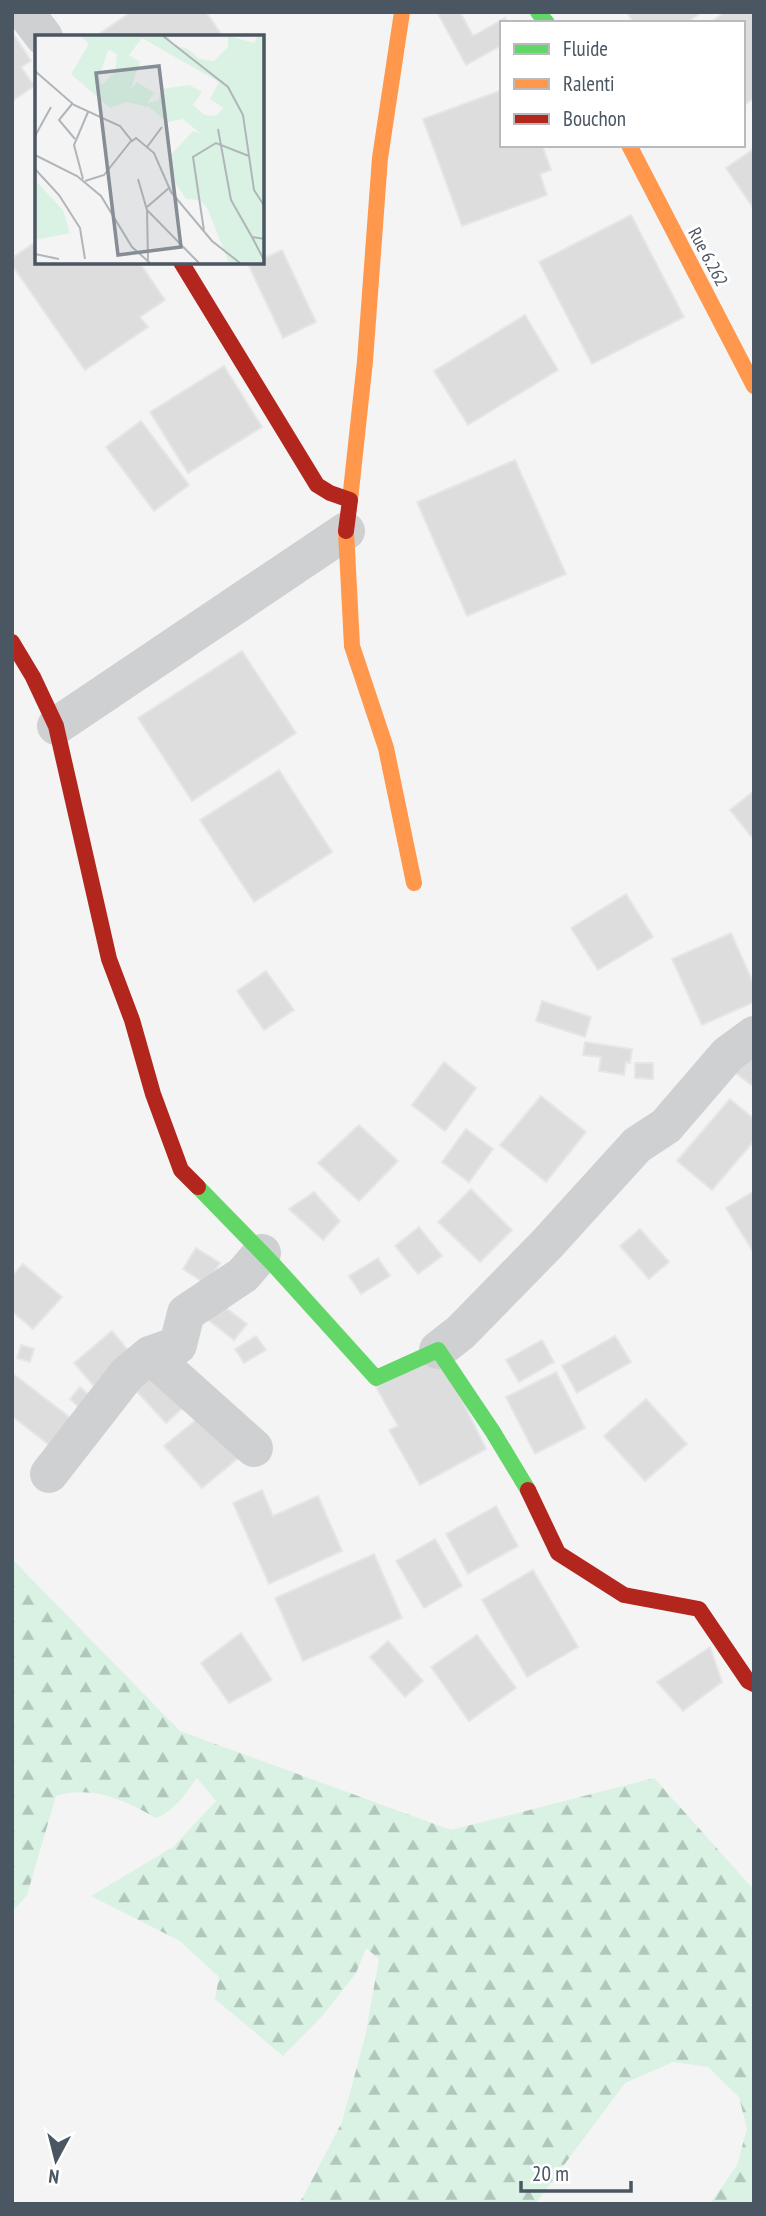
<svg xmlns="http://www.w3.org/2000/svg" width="766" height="2216" viewBox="0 0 766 2216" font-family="'PT Sans Narrow',sans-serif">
<defs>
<pattern id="forest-firs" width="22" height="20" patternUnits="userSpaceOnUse" patternTransform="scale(1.75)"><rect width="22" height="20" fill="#d9f2e3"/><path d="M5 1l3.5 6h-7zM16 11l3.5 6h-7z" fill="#b2c7bb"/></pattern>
</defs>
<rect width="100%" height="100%" fill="#f4f4f4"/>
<path fill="url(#forest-firs)" d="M12 1559 180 1731 451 1830 654 1778 754 1890V2204H710L737 2165 747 2129 739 2097 708 2067 673 2062 625 2083 535 2204H298L303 2197 342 2122 365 2037 379 1959 366 1948 356 1973 323 2015 283 2056 215 1999 219 1977 180 1941 91 1896 173 1847 216 1801 197 1778C185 1794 175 1811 156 1818 125 1800 92 1785 56 1796L27 1895 12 1912Z"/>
<g fill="#ddddde" stroke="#e5e6e7" stroke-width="2">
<path d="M131 12H206L223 37H101L99 34Z"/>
<path d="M437 12H460L473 36 505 18 508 23H502V45L466 65Z"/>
<path d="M627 12H702L686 23H634Z"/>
<path d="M725 12H754V98L744 105 743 23H710Z"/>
<path d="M12 32 31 61 21 67 34 86 12 101Z"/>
<path d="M502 90V145H542L551 170 540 174 547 195 462 226 423 119Z"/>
<path d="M754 149V209L726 168Z"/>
<path d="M631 215 684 317 592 364 539 262Z"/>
<path d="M37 241V262H139L165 300 140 317 148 327 85 370 12 265V258Z"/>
<path d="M282 250 316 322 283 338 249 266 262 262V259Z"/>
<path d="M525 315 558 370 468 425 434 371Z"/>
<path d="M224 366 262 427 188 473 150 412Z"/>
<path d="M141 421 189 485 154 511 106 447Z"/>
<path d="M515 460 566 574 467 616 417 502Z"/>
<path d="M242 651 296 733 192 801 138 718Z"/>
<path d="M279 770 332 852 254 902 200 820Z"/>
<path d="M754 791V840L730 810Z"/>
<path d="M626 894 653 937 598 970 571 928Z"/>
<path d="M731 933 754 985V1002L702 1025 672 959Z"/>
<path d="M266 971 294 1010 264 1030 237 991Z"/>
<path d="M542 1001 591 1017 585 1037 536 1021Z"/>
<path d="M585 1042 632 1049 630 1063 626 1062 624 1075 599 1071 601 1057 583 1055Z"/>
<path d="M754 1045V1087L733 1071Z"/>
<path d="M444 1062 476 1088 445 1131 412 1105Z"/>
<path d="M635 1063H653V1079L635 1078Z"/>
<path d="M541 1096 586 1132 546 1182 500 1145Z"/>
<path d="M730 1099 754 1119V1141L712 1190 677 1161Z"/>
<path d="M359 1125 398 1161 359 1201 318 1163Z"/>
<path d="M466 1129 493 1149 469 1182 442 1162Z"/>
<path d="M471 1189 512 1230 480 1262 438 1222Z"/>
<path d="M754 1191V1253L726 1208Z"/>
<path d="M314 1192 340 1221 323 1240 289 1209Z"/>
<path d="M419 1227 442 1256 418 1274 395 1246Z"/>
<path d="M640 1229 669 1262 649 1279 620 1246Z"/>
<path d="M196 1248 220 1263 206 1284 183 1269Z"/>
<path d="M378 1258 390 1276 361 1294 349 1276Z"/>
<path d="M23 1264 62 1297 33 1329 12 1311V1276Z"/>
<path d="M214 1299 247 1324 234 1340 202 1315Z"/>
<path d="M112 1331 132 1355 94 1386 74 1363Z"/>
<path d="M256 1336 266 1350 244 1363 235 1349Z"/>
<path d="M615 1336 631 1362 577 1393 562 1366Z"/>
<path d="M542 1340 554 1362 519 1382 506 1360Z"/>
<path d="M21 1345 34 1349 30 1362 17 1358Z"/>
<path d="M439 1353 486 1449 420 1485 389 1430 398 1426 376 1387Z"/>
<path d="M148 1364 186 1405 166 1423 128 1382Z"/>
<path d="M556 1372 585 1428 535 1454 506 1397Z"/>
<path d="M12 1373 73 1420 52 1447 12 1416Z"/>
<path d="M80 1387 98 1403 86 1414 70 1399Z"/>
<path d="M646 1399 687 1444 645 1481 604 1436Z"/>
<path d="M202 1415 242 1455 202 1488 164 1446Z"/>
<path d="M262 1490 273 1516 318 1496 342 1551 269 1584 233 1503Z"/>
<path d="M496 1506 518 1546 468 1574 446 1534Z"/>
<path d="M435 1539 462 1586 424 1608 396 1561Z"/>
<path d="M374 1554 402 1618 303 1661 275 1598Z"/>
<path d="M533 1570 578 1647 527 1677 482 1600Z"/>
<path d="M241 1633 272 1680 229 1703 201 1663Z"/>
<path d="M477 1635 516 1688 469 1721 431 1667Z"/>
<path d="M388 1641 423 1681 405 1697 370 1657Z"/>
<path d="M710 1647 722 1682 683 1711 657 1682Z"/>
</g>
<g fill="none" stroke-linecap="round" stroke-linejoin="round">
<g stroke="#ced0d2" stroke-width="38">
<path d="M25 12 44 37"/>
<path d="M56 726 346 531"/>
<path d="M438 1350 461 1332 547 1244 637 1145 666 1126 728 1054 754 1035"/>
<path d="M150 1355 254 1448"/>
<path d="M49 1474 127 1374 150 1355 178 1345 186 1313 243 1275 262 1253"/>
</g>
<g stroke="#63d668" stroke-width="16">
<path d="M538 12 547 23"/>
<path d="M198 1187 273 1264 376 1378 438 1350 493 1432 528 1490"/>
</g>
<g stroke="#ff974d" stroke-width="16">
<path d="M629 145 754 386"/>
<path d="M350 500 365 361 380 158 402 12"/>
<path d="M346 531 352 646 386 748 414 883"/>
</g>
<g stroke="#b3261e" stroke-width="16">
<path d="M181 262 317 485 330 493 350 500 346 531"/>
<path d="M12 642 33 677 56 726 109 959 132 1020 153 1094 181 1170 198 1187"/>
<path d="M528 1490 558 1553 624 1595 699 1609 748 1681 754 1684"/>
</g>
</g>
<g text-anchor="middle" stroke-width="6" stroke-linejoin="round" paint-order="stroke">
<g font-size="18" fill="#4a5661" stroke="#fff">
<text transform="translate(708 257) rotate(62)" y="6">Rue 6.262</text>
</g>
</g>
<g transform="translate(35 35)">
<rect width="229" height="229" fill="#f4f4f4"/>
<path d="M207 89H229V228H194L172 172 165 165 151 164 137 143 134 122 158 96 166 99ZM0 145 28 175 35 198 0 205Z" fill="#d9f2e3"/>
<path d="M46 1H133L138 10 153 14 164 24 179 26 193 12V1L220 8 222 1H229V89H207L166 99 148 84 132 87 114 72 91 67 75 73 36 39 54 9ZM107 3 184 47 175 64 189 73 180 81 170 80 158 70 167 57 154 50 127 54 123 66 112 68 119 58 102 47 95 56 105 27 94 20ZM73 15 82 19 80 37 67 50 64 42Z" fill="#d9f2e3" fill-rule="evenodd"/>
<path fill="none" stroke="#b0b5b9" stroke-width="2" d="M128 1 193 52 208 80 219 155 230 172M0 36 39 70 85 91 97 106 101 103 119 118 136 157 177 206 205 228M37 69 24 85 40 104M183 94 196 165 217 202 230 204M0 101 16 72M112 112 127 92M0 120 42 141 66 161 97 212 115 228M0 134 24 160 45 193 50 224M48 144 39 110 53 77M103 144 112 175 164 228M50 146 69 140 96 106M112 172 134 153M112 175 113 225M169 196 158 122 181 108 214 121M217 202 230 227M0 219 24 224"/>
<path fill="#868d94" fill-opacity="0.15" stroke="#868d94" stroke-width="3.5" d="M124 31 146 212 83 220 61 38Z"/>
<rect width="229" height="229" fill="none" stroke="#4a5661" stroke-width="3.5"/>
</g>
<rect width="766" height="2216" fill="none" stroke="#4a5661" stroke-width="28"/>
<rect x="500" y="21" width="245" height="126" fill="#ffffff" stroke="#b7bbc0" stroke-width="2"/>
<rect x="514" y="44" width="35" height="10" fill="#63d668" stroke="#b7bbc0" stroke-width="2"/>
<text x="563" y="56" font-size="21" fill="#4a5661">Fluide</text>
<rect x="514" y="79" width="35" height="10" fill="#ff974d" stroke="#b7bbc0" stroke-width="2"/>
<text x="563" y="91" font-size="21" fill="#4a5661">Ralenti</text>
<rect x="514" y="114" width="35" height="10" fill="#b3261e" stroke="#b7bbc0" stroke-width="2"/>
<text x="563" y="126" font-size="21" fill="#4a5661">Bouchon</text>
<g transform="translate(56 2160) rotate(187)" stroke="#ffffff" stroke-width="5" paint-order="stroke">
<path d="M0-5L12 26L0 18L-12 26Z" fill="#4a5661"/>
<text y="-10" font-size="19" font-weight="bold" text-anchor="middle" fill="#4a5661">N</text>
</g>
<path d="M521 2181v10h110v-10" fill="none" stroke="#4a5661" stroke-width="3.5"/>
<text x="532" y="2181" font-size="21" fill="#4a5661" stroke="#ffffff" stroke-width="5" paint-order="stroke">20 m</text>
</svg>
